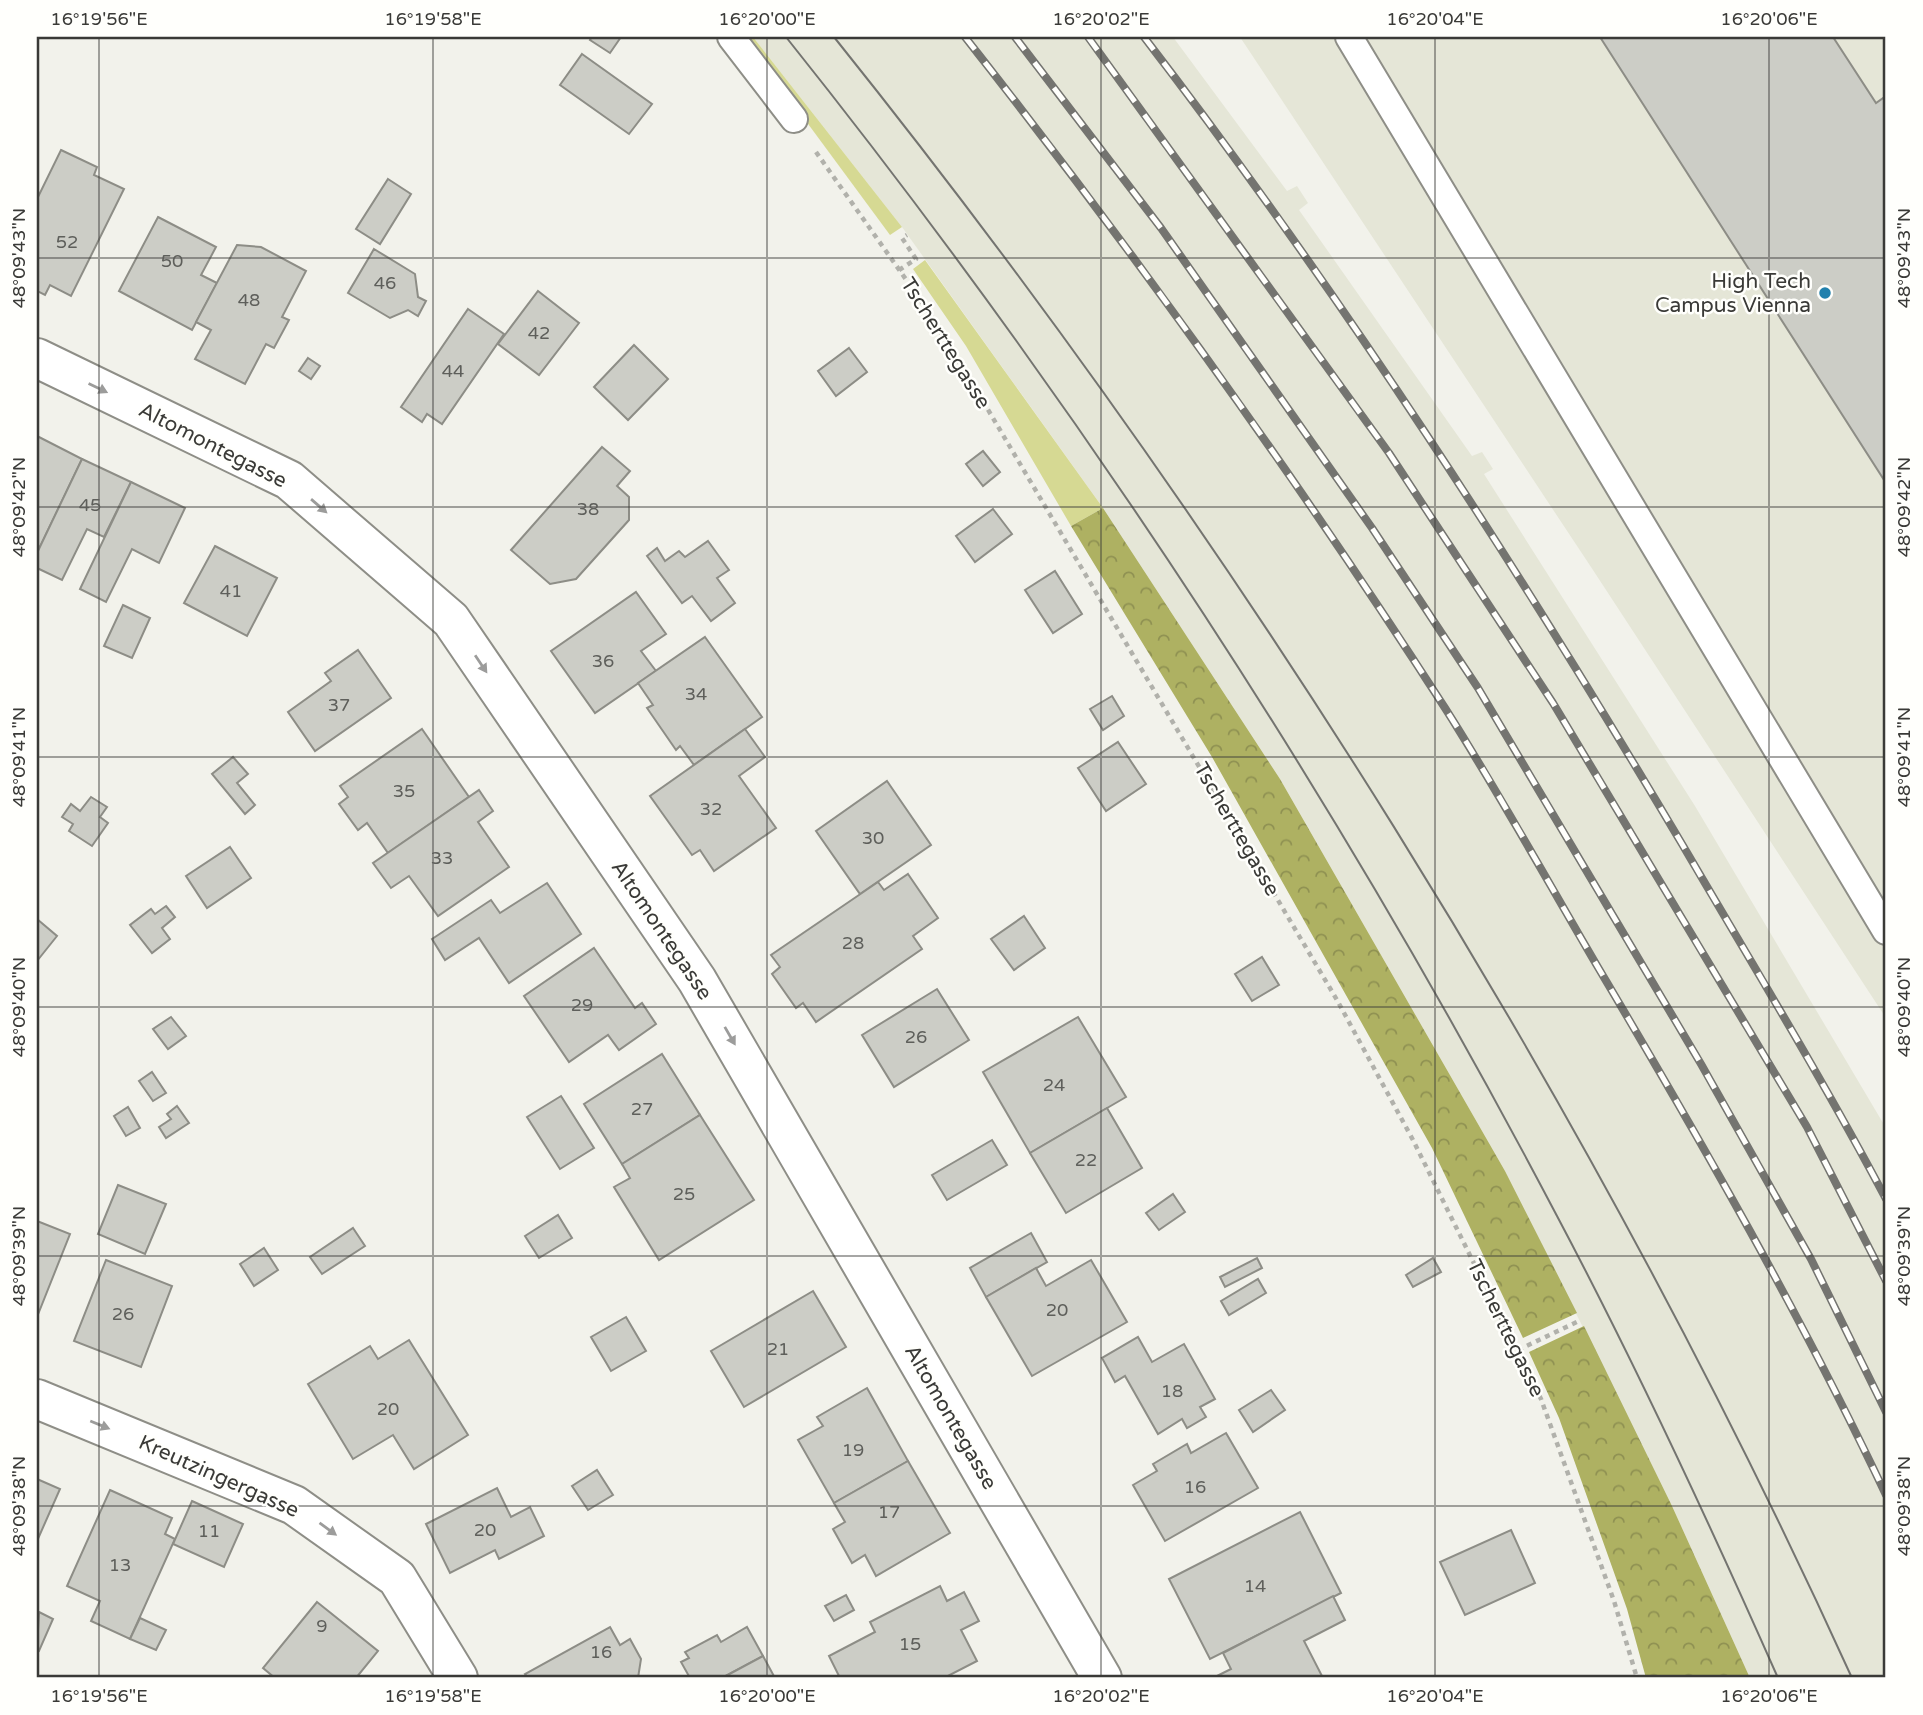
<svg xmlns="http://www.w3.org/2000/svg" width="1923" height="1715" viewBox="0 0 1923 1715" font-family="'Varela Round',sans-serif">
<defs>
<pattern id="forest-crowns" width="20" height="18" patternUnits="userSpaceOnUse" patternTransform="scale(1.75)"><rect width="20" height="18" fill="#aeb162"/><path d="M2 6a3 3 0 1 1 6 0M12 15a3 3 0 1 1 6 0" fill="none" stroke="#8f9152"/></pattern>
</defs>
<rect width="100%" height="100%" fill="#f2f2eb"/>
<g fill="#e5e6d7">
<path d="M753 37H1173L1287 191 1297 186 1308 203 1299 210 1472 456 1482 452 1493 469 1484 474 1695 806 1886 1128V1678H1750L1672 1506 1505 1171 1280 779 1103 508 902 227Z"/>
<path d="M1240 37H1886V1018L1591 567Z"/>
</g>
<g fill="#d6d993">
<path d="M744 37H753L902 227 890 235Z"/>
<path d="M925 260 1103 508 1071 526 966 346 913 269Z"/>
</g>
<g fill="url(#forest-crowns)">
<path d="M1103 508 1280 779 1505 1171 1577 1313 1523 1338 1432 1148 1212 757 1071 526Z"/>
<path d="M1584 1326 1672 1506 1750 1678H1646L1627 1609 1559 1418 1529 1352Z"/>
</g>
<g fill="#cccdc6" stroke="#8d8d86" stroke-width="2">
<path d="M592 37H621L610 53 590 40Z"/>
<path d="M1600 37H1833L1876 103 1886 96V483Z"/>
<path d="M582 54 652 104 629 134 560 85Z"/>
<path d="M61 150 97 167 94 175 124 189 71 296 50 285 45 295 37 291V199Z"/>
<path d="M388 179 411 194 380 244 356 229Z"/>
<path d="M158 217 216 247 201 275 217 283 192 330 119 291Z"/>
<path d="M237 245 261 247 306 271 282 317 289 320 274 348 266 344 245 384 195 359 211 330 196 322Z"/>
<path d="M374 249 415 274 418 297 426 301 418 316 408 310 390 318 348 293Z"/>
<path d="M538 291 579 323 539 375 498 344Z"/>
<path d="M468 309 504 334 442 424 427 414 422 422 401 407Z"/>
<path d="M634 345 668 379 628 420 594 387Z"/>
<path d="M849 348 867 372 836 396 818 371Z"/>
<path d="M308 358 320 366 311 379 299 371Z"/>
<path d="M37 436 82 459 37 553Z"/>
<path d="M602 447 630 471 617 486 629 497V520L576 579 550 584 511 550Z"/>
<path d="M983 451 1000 472 983 486 966 464Z"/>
<path d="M82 459 131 482 104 537 87 529 62 580 37 568V553Z"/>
<path d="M131 482 185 508 159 563 132 549 106 602 80 589Z"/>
<path d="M993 509 1012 534 975 562 956 536Z"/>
<path d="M708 541 729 570 717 578 735 603 711 621 692 596 682 603 647 556 657 548 665 561 679 551 685 557Z"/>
<path d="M215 546 277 578 247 636 184 603Z"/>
<path d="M1055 571 1082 614 1053 633 1025 590Z"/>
<path d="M636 592 666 634 641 651 656 671 595 713 551 651Z"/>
<path d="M123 605 150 618 132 658 104 646Z"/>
<path d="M705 637 762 717 694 765 680 746 676 750 647 708 653 705 638 683Z"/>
<path d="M358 650 391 698 315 751 288 712 331 681 325 673Z"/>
<path d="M1112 696 1124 716 1103 730 1090 709Z"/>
<path d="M422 729 469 797 388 853 367 823 358 830 339 804 348 797 340 786Z"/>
<path d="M745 729 765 757 739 776 776 828 714 871 700 850 692 855 650 796Z"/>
<path d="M1118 742 1146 784 1106 811 1078 768Z"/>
<path d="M233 757 248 774 237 783 255 805 245 814 212 774Z"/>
<path d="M887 781 931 845 860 894 816 831Z"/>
<path d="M479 790 493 811 478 822 509 867 438 916 409 876 391 888 373 863Z"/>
<path d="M91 797 107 807 100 817 108 823 92 846 69 831 73 824 62 817 71 804 80 811Z"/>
<path d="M230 847 251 878 207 908 186 876Z"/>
<path d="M908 874 938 918 913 936 922 949 816 1022 803 1003 796 1008 772 974 780 967 771 955 878 882 884 890Z"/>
<path d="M547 883 581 934 509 983 479 938 445 960 432 939 491 900 500 913Z"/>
<path d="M166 906 175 917 162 928 170 939 152 953 130 925 151 909 155 914Z"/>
<path d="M1024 916 1045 948 1014 970 991 939Z"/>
<path d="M37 919 57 936 37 961Z"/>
<path d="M594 948 635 1008 642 1003 656 1024 619 1050 608 1035 569 1062 524 996Z"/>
<path d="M1262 957 1279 985 1252 1001 1235 974Z"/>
<path d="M937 989 969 1040 894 1087 862 1035Z"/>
<path d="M171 1017 186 1036 168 1049 153 1029Z"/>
<path d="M1078 1017 1126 1097 1030 1153 983 1072Z"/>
<path d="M662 1054 700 1115 622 1164 584 1104Z"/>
<path d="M152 1072 166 1093 153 1101 139 1081Z"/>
<path d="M561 1096 594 1148 560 1169 527 1117Z"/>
<path d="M177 1106 189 1123 166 1138 159 1127 171 1119 167 1114Z"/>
<path d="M128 1107 140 1128 126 1136 114 1116Z"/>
<path d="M1107 1108 1142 1168 1066 1213 1030 1153Z"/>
<path d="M700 1115 754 1200 659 1260 614 1187 630 1178 622 1164Z"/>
<path d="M992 1140 1007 1165 947 1200 932 1175Z"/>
<path d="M118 1185 166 1204 145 1254 98 1234Z"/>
<path d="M1173 1194 1185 1212 1159 1230 1146 1213Z"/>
<path d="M558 1215 572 1238 539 1258 525 1236Z"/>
<path d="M37 1221 70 1234 37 1317Z"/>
<path d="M353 1228 365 1246 322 1274 310 1257Z"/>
<path d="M1031 1233 1047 1262 986 1297 970 1268Z"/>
<path d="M264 1248 278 1270 254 1286 240 1264Z"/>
<path d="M1257 1258 1262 1268 1225 1287 1220 1277Z"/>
<path d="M1433 1258 1441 1272 1413 1287 1406 1275Z"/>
<path d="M106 1260 172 1286 141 1367 74 1341Z"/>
<path d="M1091 1260 1127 1322 1032 1376 986 1297 1036 1268 1046 1286Z"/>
<path d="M1258 1279 1266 1293 1229 1315 1221 1301Z"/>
<path d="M813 1291 846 1347 744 1407 711 1351Z"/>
<path d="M626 1317 646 1351 611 1371 591 1337Z"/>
<path d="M1138 1337 1152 1362 1184 1344 1215 1399 1200 1407 1206 1417 1187 1428 1182 1419 1158 1434 1125 1376 1115 1382 1102 1358Z"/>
<path d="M409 1340 468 1435 414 1469 393 1435 353 1459 308 1384 370 1346 378 1359Z"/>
<path d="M867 1388 908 1461 834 1503 798 1440 823 1426 817 1417Z"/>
<path d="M1271 1390 1285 1410 1253 1432 1239 1410Z"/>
<path d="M1226 1433 1258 1488 1165 1541 1133 1485 1157 1471 1153 1464 1187 1444 1191 1453Z"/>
<path d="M908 1461 950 1533 876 1576 865 1555 852 1563 833 1529 845 1522 834 1503Z"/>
<path d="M597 1470 613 1495 588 1510 572 1486Z"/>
<path d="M37 1479 60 1489 37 1541Z"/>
<path d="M497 1488 511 1517 530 1507 544 1536 499 1559 495 1550 450 1573 426 1524Z"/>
<path d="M110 1490 172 1518 165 1534 175 1539 130 1639 91 1621 100 1601 67 1586Z"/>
<path d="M192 1501 243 1524 224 1567 173 1544Z"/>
<path d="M1300 1512 1341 1593 1210 1659 1169 1579Z"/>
<path d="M1511 1530 1535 1583 1465 1615 1440 1562Z"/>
<path d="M940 1586 947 1601 964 1592 979 1621 961 1630 977 1661 944 1678H840L829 1656 875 1632 870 1622Z"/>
<path d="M846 1595 854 1610 834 1621 825 1606Z"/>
<path d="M1333 1596 1345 1620 1304 1641 1323 1678H1213L1231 1669 1223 1653Z"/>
<path d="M317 1602 378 1651 356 1678H275L263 1668Z"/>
<path d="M39 1612 53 1619 39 1651 37 1650Z"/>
<path d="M140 1618 166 1630 156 1650 130 1639Z"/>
<path d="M610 1627 620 1645 630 1639 641 1659 638 1678H528L525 1674Z"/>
<path d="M747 1627 763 1656 722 1678H690L681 1662 689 1658 685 1652 717 1635 721 1642Z"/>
<path d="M763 1656 775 1678H722Z"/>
</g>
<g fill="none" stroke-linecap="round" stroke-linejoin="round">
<defs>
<g id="service">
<path d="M731 37 794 119"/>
<path d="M1349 37 1886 931"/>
</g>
<g id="minor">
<path d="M37 358 289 480 451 620 697 980 1102 1678"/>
<path d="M37 1399 294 1505 397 1578 458 1678"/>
</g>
</defs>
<use href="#service" stroke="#8e8e87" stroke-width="30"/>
<use href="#minor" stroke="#8e8e87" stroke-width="42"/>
<g stroke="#b1b1ab" stroke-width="4.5" stroke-dasharray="5 5" stroke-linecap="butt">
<path d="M816 152 924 305 987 408 1337 1000 1413 1140 1541 1399 1614 1601 1637 1678"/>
<path d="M899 270 916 259 902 238 907 235"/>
<path d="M1518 1350 1581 1320"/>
</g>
<use href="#service" stroke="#fff" stroke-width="26"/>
<use href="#minor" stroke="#fff" stroke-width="38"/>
<g stroke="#747470" stroke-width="2">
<path d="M786 37C1079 404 1339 800 1557 1216 1637 1367 1709 1522 1778 1678"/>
<path d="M834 37C1233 535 1588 1097 1852 1678"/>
</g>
<defs>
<g id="rail">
<path d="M965 37C1135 253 1296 477 1445 708 1499 793 1548 882 1599 969 1701 1141 1801 1315 1886 1495"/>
<path d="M1015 37 1161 228 1372 528 1478 688 1701 1064 1811 1259 1886 1412"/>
<path d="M1088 37 1389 453 1553 703 1807 1127 1886 1281"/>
<path d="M1144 37C1341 293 1517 566 1682 844 1751 962 1822 1078 1886 1199"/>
</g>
</defs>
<use href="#rail" stroke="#747470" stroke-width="8"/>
<use href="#rail" stroke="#fffffc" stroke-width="5" stroke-dasharray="16" stroke-linecap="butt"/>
</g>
<defs><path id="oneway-solid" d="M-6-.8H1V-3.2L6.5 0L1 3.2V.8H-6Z" transform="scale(1.75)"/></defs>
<g fill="#9c9c9b">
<use href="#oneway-solid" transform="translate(98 388) rotate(26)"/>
<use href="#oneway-solid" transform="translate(319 506) rotate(41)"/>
<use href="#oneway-solid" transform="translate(481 664) rotate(56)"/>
<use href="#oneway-solid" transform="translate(730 1036) rotate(60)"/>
<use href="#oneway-solid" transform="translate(100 1425) rotate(22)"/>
<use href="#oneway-solid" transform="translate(328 1529) rotate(36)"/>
</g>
<path fill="none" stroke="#3a3a37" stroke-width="2" stroke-opacity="0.45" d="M99 37V1678M433 37V1678M767 37V1678M1101 37V1678M1435 37V1678M1769 37V1678M37 258H1886M37 507H1886M37 757H1886M37 1007H1886M37 1256H1886M37 1506H1886"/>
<circle fill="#2281ad" stroke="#fffffc" stroke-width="2.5" cx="1825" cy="293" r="7"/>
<g text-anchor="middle" stroke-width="5" stroke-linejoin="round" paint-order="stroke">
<g font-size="18" fill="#5e5f5b">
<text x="67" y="248">52</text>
<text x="172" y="267">50</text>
<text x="385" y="289">46</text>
<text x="249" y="306">48</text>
<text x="539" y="339">42</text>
<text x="453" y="377">44</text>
<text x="90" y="511">45</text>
<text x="588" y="515">38</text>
<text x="231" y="597">41</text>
<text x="603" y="667">36</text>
<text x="696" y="700">34</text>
<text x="339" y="711">37</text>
<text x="404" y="797">35</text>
<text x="711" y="815">32</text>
<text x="873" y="844">30</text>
<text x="442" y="864">33</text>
<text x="853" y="949">28</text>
<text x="582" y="1011">29</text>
<text x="916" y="1043">26</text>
<text x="1054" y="1091">24</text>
<text x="642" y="1115">27</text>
<text x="1086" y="1166">22</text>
<text x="684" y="1200">25</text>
<text x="1057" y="1316">20</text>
<text x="123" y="1320">26</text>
<text x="778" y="1355">21</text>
<text x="1172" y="1397">18</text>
<text x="388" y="1415">20</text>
<text x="853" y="1456">19</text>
<text x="1195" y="1493">16</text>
<text x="889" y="1518">17</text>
<text x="485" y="1536">20</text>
<text x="209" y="1537">11</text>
<text x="120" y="1571">13</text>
<text x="1255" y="1592">14</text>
<text x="322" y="1632">9</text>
<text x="910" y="1650">15</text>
<text x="601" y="1658">16</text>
</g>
<g font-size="21" fill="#3a3a37" stroke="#fffffc" text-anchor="end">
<text x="1811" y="288">High Tech<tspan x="1811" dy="24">Campus Vienna</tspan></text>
</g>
<g font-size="21" fill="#3a3a37" stroke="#fffffc">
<text transform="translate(946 343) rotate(58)" y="7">Tscherttegasse</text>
<text transform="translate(213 445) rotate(27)" y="7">Altomontegasse</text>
<text transform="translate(1237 829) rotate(60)" y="7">Tscherttegasse</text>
<text transform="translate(662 930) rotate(56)" y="7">Altomontegasse</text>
<text transform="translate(1506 1328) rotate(64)" y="7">Tscherttegasse</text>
<text transform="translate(951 1417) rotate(60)" y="7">Altomontegasse</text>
<text transform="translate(219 1476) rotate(24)" y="7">Kreutzingergasse</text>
</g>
</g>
<rect width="1923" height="1715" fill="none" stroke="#fffffc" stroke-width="77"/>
<rect x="38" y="38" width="1846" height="1638" fill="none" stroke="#3a3a37" stroke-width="2.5"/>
<g font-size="18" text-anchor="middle" fill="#3a3a37">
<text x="99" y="25">16°19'56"E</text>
<text x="433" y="25">16°19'58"E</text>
<text x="767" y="25">16°20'00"E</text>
<text x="1101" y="25">16°20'02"E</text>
<text x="1435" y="25">16°20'04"E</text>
<text x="1769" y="25">16°20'06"E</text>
<text transform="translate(19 258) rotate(-90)" y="6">48°09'43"N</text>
<text transform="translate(1904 258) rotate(-90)" y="6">48°09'43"N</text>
<text transform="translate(19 507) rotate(-90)" y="6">48°09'42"N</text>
<text transform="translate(1904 507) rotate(-90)" y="6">48°09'42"N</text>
<text transform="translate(19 757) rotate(-90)" y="6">48°09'41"N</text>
<text transform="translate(1904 757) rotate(-90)" y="6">48°09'41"N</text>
<text transform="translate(19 1007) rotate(-90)" y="6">48°09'40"N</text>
<text transform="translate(1904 1007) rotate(-90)" y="6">48°09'40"N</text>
<text transform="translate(19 1256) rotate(-90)" y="6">48°09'39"N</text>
<text transform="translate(1904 1256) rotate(-90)" y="6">48°09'39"N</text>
<text transform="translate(19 1506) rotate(-90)" y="6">48°09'38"N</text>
<text transform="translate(1904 1506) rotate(-90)" y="6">48°09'38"N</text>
<text x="99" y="1702">16°19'56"E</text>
<text x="433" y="1702">16°19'58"E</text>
<text x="767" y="1702">16°20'00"E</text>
<text x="1101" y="1702">16°20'02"E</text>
<text x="1435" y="1702">16°20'04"E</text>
<text x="1769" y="1702">16°20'06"E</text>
</g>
</svg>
